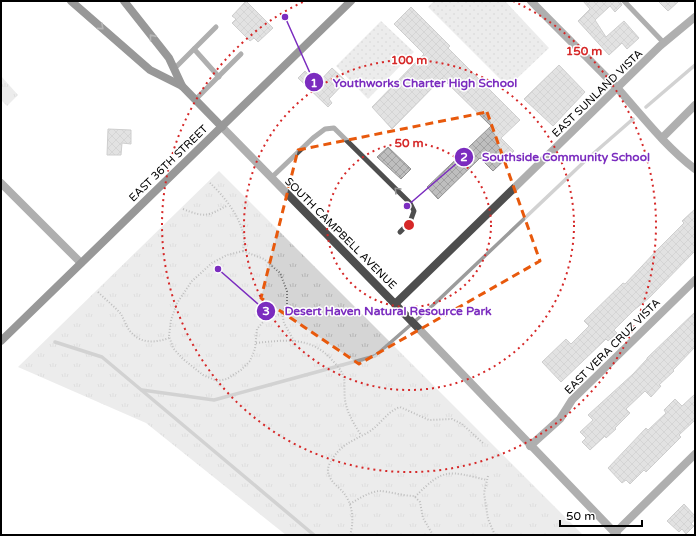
<svg xmlns="http://www.w3.org/2000/svg" width="696" height="536" viewBox="0 0 696 536" font-family="'Varela Round',sans-serif">
<defs>
<pattern id="grass-dots" width="8" height="8" patternUnits="userSpaceOnUse"><rect width="8" height="8" fill="#d5d5d5"/><path d="M2 2h.1M6 6h.1" fill="none" stroke="#b5b5b5" stroke-width="1.8" stroke-linecap="round"/></pattern>
<pattern id="park-tufts" width="24" height="20" patternUnits="userSpaceOnUse"><rect width="24" height="20" fill="#d5d5d5"/><path d="M3 7l-1-3M5 7V3M7 7l1-3M15 17l-1-3M17 17v-4M19 17l1-3" fill="none" stroke="#b5b5b5"/></pattern>
<pattern id="building-cross-hatch" width="8" height="8" patternUnits="userSpaceOnUse"><rect width="8" height="8" fill="#bebebe"/><path d="M0 0l8 8M0 8l8-8" fill="none" stroke="#a2a2a2"/></pattern>
</defs>
<rect width="100%" height="100%" fill="#fff"/>
<g fill="url(#grass-dots)">
<path d="M434 1H505L549 48 508 87 428 7Z"/>
<path d="M381 21 414 52 368 99 336 66Z"/>
</g>
<g fill="url(#park-tufts)">
<path d="M1 76 18 95 7 106 1 100Z"/>
<path d="M219 171 583 535H286L146 423 18 367Z"/>
</g>
<g fill="none" stroke-linecap="round" stroke-linejoin="round">
<g stroke="#9c9c9c" stroke-width="3.5">
<path d="M646 107 695 65"/>
<path d="M55 342 102 357 314 535"/>
<path d="M142 390 214 400 375 356 430 308 586 160 633 119"/>
</g>
</g>
<g fill="url(#building-cross-hatch)" stroke="#929292">
<path d="M246 1 273 28 258 42 254 38 250 41 232 23 236 19 232 16Z"/>
<path d="M583 1H620L622 5 615 12 610 6 595 20 606 37 624 21 639 38 627 49 622 43 609 55 578 21 590 9Z"/>
<path d="M658 1H679L668 11Z"/>
<path d="M411 7 450 46 448 48 520 120 501 138 514 151 493 171 480 158 438 199 427 187 491 126 442 78 392 129 372 107 424 54 394 24Z"/>
<path d="M559 65 585 92 553 126 524 99Z"/>
<path d="M332 68 346 81 329 99 332 103 328 107 298 78 305 71 317 84Z"/>
<path d="M108 129 131 130V144L122 143 121 155H107Z"/>
<path d="M388 147 411 169 401 179 377 157Z"/>
<path d="M695 209V251L649 298 634 310 614 330 617 333 608 341 606 339 561 382 542 362 566 339 571 344 589 326 584 321 623 283 625 284 658 249 684 223 682 221Z"/>
<path d="M695 312V347L673 370 674 371 659 385 661 386 651 397 645 391 626 409 630 413 615 428 616 429 606 438 605 436 590 450 582 442 586 438 580 432 593 420 588 415 633 374 647 359V358Z"/>
<path d="M695 394V420L679 435 681 437 646 472 644 470 630 484 626 480 622 483 608 468 646 428 648 430 666 413 664 410 675 399 682 406Z"/>
<path d="M684 504 695 516V519L691 524 694 526 686 534 682 529 679 532 667 521Z"/>
</g>
<g fill="none" stroke-linecap="round" stroke-linejoin="round">
<g stroke="#707070" stroke-width="2" stroke-dasharray="1 2" stroke-linecap="butt">
<path d="M210 183C223 195 239 215 243 233 245 238 244 245 243 251"/>
<path d="M183 209C205 218 208 216 228 205"/>
<path d="M243 251 264 259 280 273 287 291V305L282 313 264 321 257 329 255 349 250 361 241 370 227 379 217 381 203 375 183 359 173 348 169 336 171 320 177 303 192 281 212 263 227 255Z"/>
<path d="M98 292C106 300 114 306 121 314 124 319 126 326 130 331 140 344 155 343 169 338"/>
<path d="M282 313 284 323 294 341"/>
<path d="M256 343C285 340 311 336 332 360 337 365 342 371 344 378 345 385 344 393 345 400 347 413 354 424 361 435"/>
<path d="M488 476 484 493 488 519 495 535"/>
<path d="M415 497C444 467 448 471 487 480"/>
<path d="M350 504C358 499 369 492 379 491 388 491 403 496 414 496L420 502 423 518 433 535"/>
<path d="M350 535C354 523 353 507 346 496 341 488 332 484 329 475 327 471 328 467 330 463 339 446 350 442 367 433 380 426 386 412 400 407L429 420 452 419 462 424 484 444"/>
</g>
<g stroke="#4e4e4e" stroke-width="5">
<path d="M624 1 664 43"/>
<path d="M194 49 219 77"/>
<path d="M174 69 216 27"/>
<path d="M195 100 241 54"/>
<path d="M271 178 313 138 325 129 334 128 410 203 414 211 410 222 400 232"/>
</g>
<g stroke="#4e4e4e" stroke-width="8">
<path d="M531 1C560 31 590 60 619 90 643 117 666 147 695 169"/>
<path d="M222 127 395 304 617 535"/>
<path d="M662 138 695 105"/>
<path d="M1 183 81 263"/>
<path d="M395 304 660 46 695 17"/>
<path d="M530 446 560 419 572 400 695 280"/>
<path d="M615 533 695 454"/>
</g>
<g stroke="#1b1b1b" stroke-width="8">
<path d="M71 1 150 70 182 86 222 127"/>
<path d="M124 1 169 58 182 86"/>
<path d="M1 341 351 1"/>
</g>
</g>
<defs><path id="oneway-chevron" d="M-2-3.5L2.5 0L-2 3.5" fill="none" stroke-width="1.6" stroke-linecap="round" stroke-linejoin="round"/></defs>
<g stroke="#5f5f5f">
<use href="#oneway-chevron" transform="translate(101 27) rotate(41)"/>
<use href="#oneway-chevron" transform="translate(152 37) rotate(-129)"/>
</g>
<use stroke="#959595" href="#oneway-chevron" transform="translate(397 190) rotate(-135)"/>
<path d="M0 0H696V536H0ZM487 112 540 261 359 364 261 298 298 150Z" fill="#fff" fill-opacity=".55" fill-rule="evenodd"/>
<path fill="none" stroke="#e8590c" stroke-width="3" stroke-dasharray="8 5" stroke-linejoin="round" d="M487 112 540 261 359 364 261 298 298 150Z"/>
<g fill="none" stroke="#d62828" stroke-width="2" stroke-dasharray="2 4">
<circle cx="409" cy="225" r="82"/>
<circle cx="409" cy="225" r="165"/>
<path d="M513 1A247 247 0 1 1 305 1"/>
</g>
<g text-anchor="middle" stroke-width="3" stroke-linejoin="round" paint-order="stroke">
<g font-size="11" fill="#000" stroke="#fff">
<text transform="translate(597 93) rotate(-44)" y="4">EAST SUNLAND VISTA</text>
<text transform="translate(168 163) rotate(-44)" y="4">EAST 36TH STREET</text>
<text transform="translate(341 233) rotate(45)" y="4">SOUTH CAMPBELL AVENUE</text>
<text transform="translate(612 346) rotate(-45)" y="4">EAST VERA CRUZ VISTA</text>
</g>
</g>
<circle cx="409" cy="225" r="6" fill="#d62828" stroke="#fff" stroke-width="2"/>
<g font-size="12" text-anchor="middle" font-weight="bold" fill="#d62828" stroke="#fff" stroke-width="3" stroke-linejoin="round" paint-order="stroke">
<text x="584" y="55">150 m</text>
<text x="409" y="64">100 m</text>
<text x="409" y="147">50 m</text>
</g>
<path fill="none" stroke="#7b2cbf" stroke-width="1.5" d="M285 17L314 82M407 206L464 157M218 269L266 311"/>
<g fill="#7b2cbf" stroke="#fff" stroke-width="1.5">
<circle cx="285" cy="17" r="4"/>
<circle cx="407" cy="206" r="4"/>
<circle cx="218" cy="269" r="4"/>
<circle cx="314" cy="82" r="10"/>
<circle cx="464" cy="157" r="10"/>
<circle cx="266" cy="311" r="10"/>
</g>
<g font-size="12" text-anchor="middle" font-weight="bold" fill="#fff">
<text x="314" y="87">1</text>
<text x="464" y="161">2</text>
<text x="266" y="315">3</text>
</g>
<g font-size="12" text-anchor="middle" font-weight="bold" fill="#7b2cbf" stroke="#fff" stroke-width="3" stroke-linejoin="round" paint-order="stroke">
<text x="425" y="87">Youthworks Charter High School</text>
<text x="566" y="161">Southside Community School</text>
<text x="388" y="315">Desert Haven Natural Resource Park</text>
</g>
<rect width="696" height="536" fill="none" stroke="#000000" stroke-width="4"/>
<path d="M560 520v6h82v-6" fill="none" stroke="#000000" stroke-width="2"/>
<text x="566" y="520" font-size="12" fill="#000000" stroke="#ffffff" stroke-width="3" paint-order="stroke">50 m</text>
</svg>
